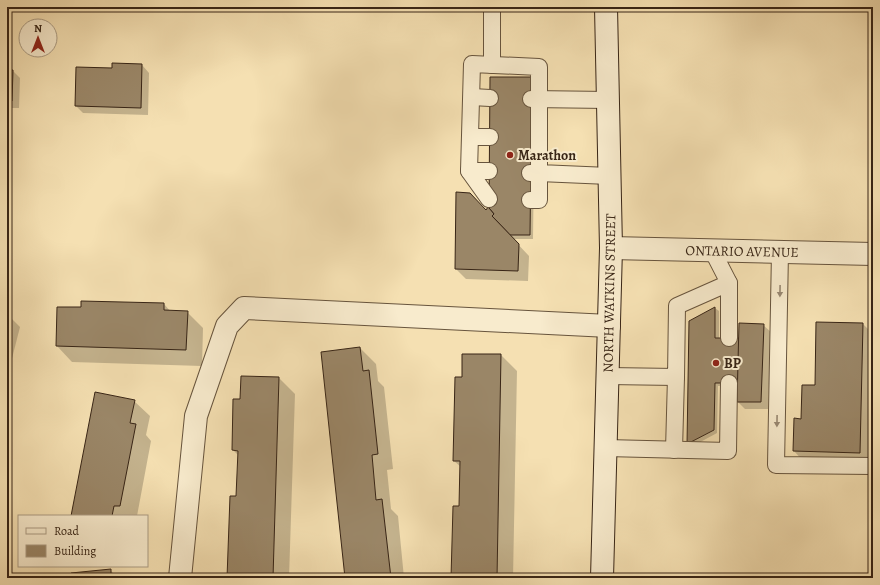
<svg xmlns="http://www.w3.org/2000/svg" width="880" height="585" viewBox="0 0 880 585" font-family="Alegreya,serif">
<rect width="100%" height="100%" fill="#f5e0b2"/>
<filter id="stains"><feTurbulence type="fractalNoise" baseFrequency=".005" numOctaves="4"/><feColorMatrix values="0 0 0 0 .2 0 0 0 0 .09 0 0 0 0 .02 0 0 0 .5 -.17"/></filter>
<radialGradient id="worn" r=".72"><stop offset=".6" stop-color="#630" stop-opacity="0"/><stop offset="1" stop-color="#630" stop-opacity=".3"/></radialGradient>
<g fill="#0003">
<path d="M142 65 149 73 148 115 83 113 76 106 113 69Z"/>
<path d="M7 71H13L20 78 19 108H7Z"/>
<path d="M535 82 533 239H513L529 256 528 281 466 279 456 269 486 211 490 210Z"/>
<path d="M82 302 164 304 171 312H187L203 328 202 366 72 362 57 346 58 308H82Z"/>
<path d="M715 308 719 311V339H739L763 325 771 332 768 409H745L738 402V386H718L717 433 691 447 688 444 690 322Z"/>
<path d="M7 314 20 327 7 378Z"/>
<path d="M817 323 863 324 873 334 871 463 804 462 794 451 802 420 816 386Z"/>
<path d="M360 348 376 364 378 381 384 387 393 469 387 470 391 509 398 516 404 578H346Z"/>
<path d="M501 355 517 371 513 578H452L460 507 461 467 454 461 463 378Z"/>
<path d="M279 378 295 394 289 578H228L237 497 239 456 233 450Z"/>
<path d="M134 401 150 416 146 435 151 441 137 516H72Z"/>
<path d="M110 570 118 578H73Z"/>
</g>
<g fill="#9a8667" stroke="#382516">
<path d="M112 63 142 64 141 108 75 106 76 67 112 68Z"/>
<path d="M7 70H13L12 101H7Z"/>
<path d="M490 77H532L530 235H510L492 216 494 214 489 208Z"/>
<path d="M456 192 470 193 486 210 488 207 489 208 494 214 492 216 519 244 518 271 455 269Z"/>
<path d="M81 301 164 303V310L188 311 186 350 56 346 57 307H81Z"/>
<path d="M715 307V338H743V383H715L714 430 687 444 689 321Z"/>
<path d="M816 322 863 323 860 453 793 451 794 418 801 419 802 385H815Z"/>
<path d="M739 323 764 324 761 402H737Z"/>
<path d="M360 347 363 371 369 370 378 454 372 455 376 500 382 499 391 578H345L321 352Z"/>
<path d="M462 354H501L497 578H451L453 506H459L460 461H453L455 377H462Z"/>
<path d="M241 376 279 377 273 578H227L230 496H236L238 451 232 450 233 399H240Z"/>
<path d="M95 392 135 400 130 423 136 424 120 506H114L112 516H71Z"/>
<path d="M111 569V578H72L71 573Z"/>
</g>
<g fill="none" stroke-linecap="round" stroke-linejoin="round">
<defs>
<g id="lane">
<path d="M492 7V65"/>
<path d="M472 97 490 98"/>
<path d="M531 99 608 100"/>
<path d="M471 137H490"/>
<path d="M469 171H489"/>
<path d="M530 173H539V200H530"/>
<path d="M489 199 469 171 472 64 539 67V173L609 176"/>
<path d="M712 250 729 283V338"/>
<path d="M780 252 776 465 873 466"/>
<path d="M608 376 676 377 677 306 729 283"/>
<path d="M606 448 728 451 729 383"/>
<path d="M674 450 676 377"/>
</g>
<g id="street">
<path d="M611 248 873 254"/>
<path d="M180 578 196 416 227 326 244 308 609 326"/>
</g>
<path id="secondary" d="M602 578 611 248 606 7"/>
</defs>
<use href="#lane" stroke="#67543d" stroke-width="18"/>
<use href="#street" stroke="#67543d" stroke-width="24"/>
<use href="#secondary" stroke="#382516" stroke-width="24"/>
<use href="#lane" stroke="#f8ebcd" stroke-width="16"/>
<use href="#street" stroke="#f8ebcd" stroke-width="22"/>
<use href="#secondary" stroke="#f8ebcd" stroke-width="22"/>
</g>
<defs><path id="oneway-solid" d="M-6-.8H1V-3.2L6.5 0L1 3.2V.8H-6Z"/></defs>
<g fill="#988872">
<use href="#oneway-solid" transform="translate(780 291) rotate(91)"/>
<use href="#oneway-solid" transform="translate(777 421) rotate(91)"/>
</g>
<g fill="#8f2418" stroke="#f8ebcd" stroke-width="1.5">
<circle cx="510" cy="155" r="4"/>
<circle cx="716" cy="363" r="4"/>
</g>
<g text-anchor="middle" stroke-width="4" stroke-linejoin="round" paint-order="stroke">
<g font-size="14" font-weight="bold" fill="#382516" stroke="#f8ebcd" text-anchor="start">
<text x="518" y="160">Marathon</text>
<text x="724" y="368">BP</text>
</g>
<g font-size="14" fill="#382516" stroke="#f8ebcd">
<text transform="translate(742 251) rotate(1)" y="5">ONTARIO AVENUE</text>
<text transform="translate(609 293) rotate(-89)" y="5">NORTH WATKINS STREET</text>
</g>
</g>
<rect width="880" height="585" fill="none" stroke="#f5e0b2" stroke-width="24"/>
<rect x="8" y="8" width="864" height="569" fill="none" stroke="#382516" stroke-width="2"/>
<rect x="12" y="12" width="856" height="561" fill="none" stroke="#382516"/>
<rect x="18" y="515" width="130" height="52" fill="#f8ebcd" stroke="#ab9c84"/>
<rect x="26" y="528" width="20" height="6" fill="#f8ebcd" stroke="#ab9c84"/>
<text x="54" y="535" font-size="12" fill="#382516">Road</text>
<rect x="26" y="545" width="20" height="12" fill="#9a8667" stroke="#ab9c84"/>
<text x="54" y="555" font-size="12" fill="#382516">Building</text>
<g transform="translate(38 38)"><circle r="19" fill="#f8ebcd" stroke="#ab9c84"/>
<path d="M0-3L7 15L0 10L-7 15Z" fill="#8f2418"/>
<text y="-6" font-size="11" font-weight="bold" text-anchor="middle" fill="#382516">N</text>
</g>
<rect width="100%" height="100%" filter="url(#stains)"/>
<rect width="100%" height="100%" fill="url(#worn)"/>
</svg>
